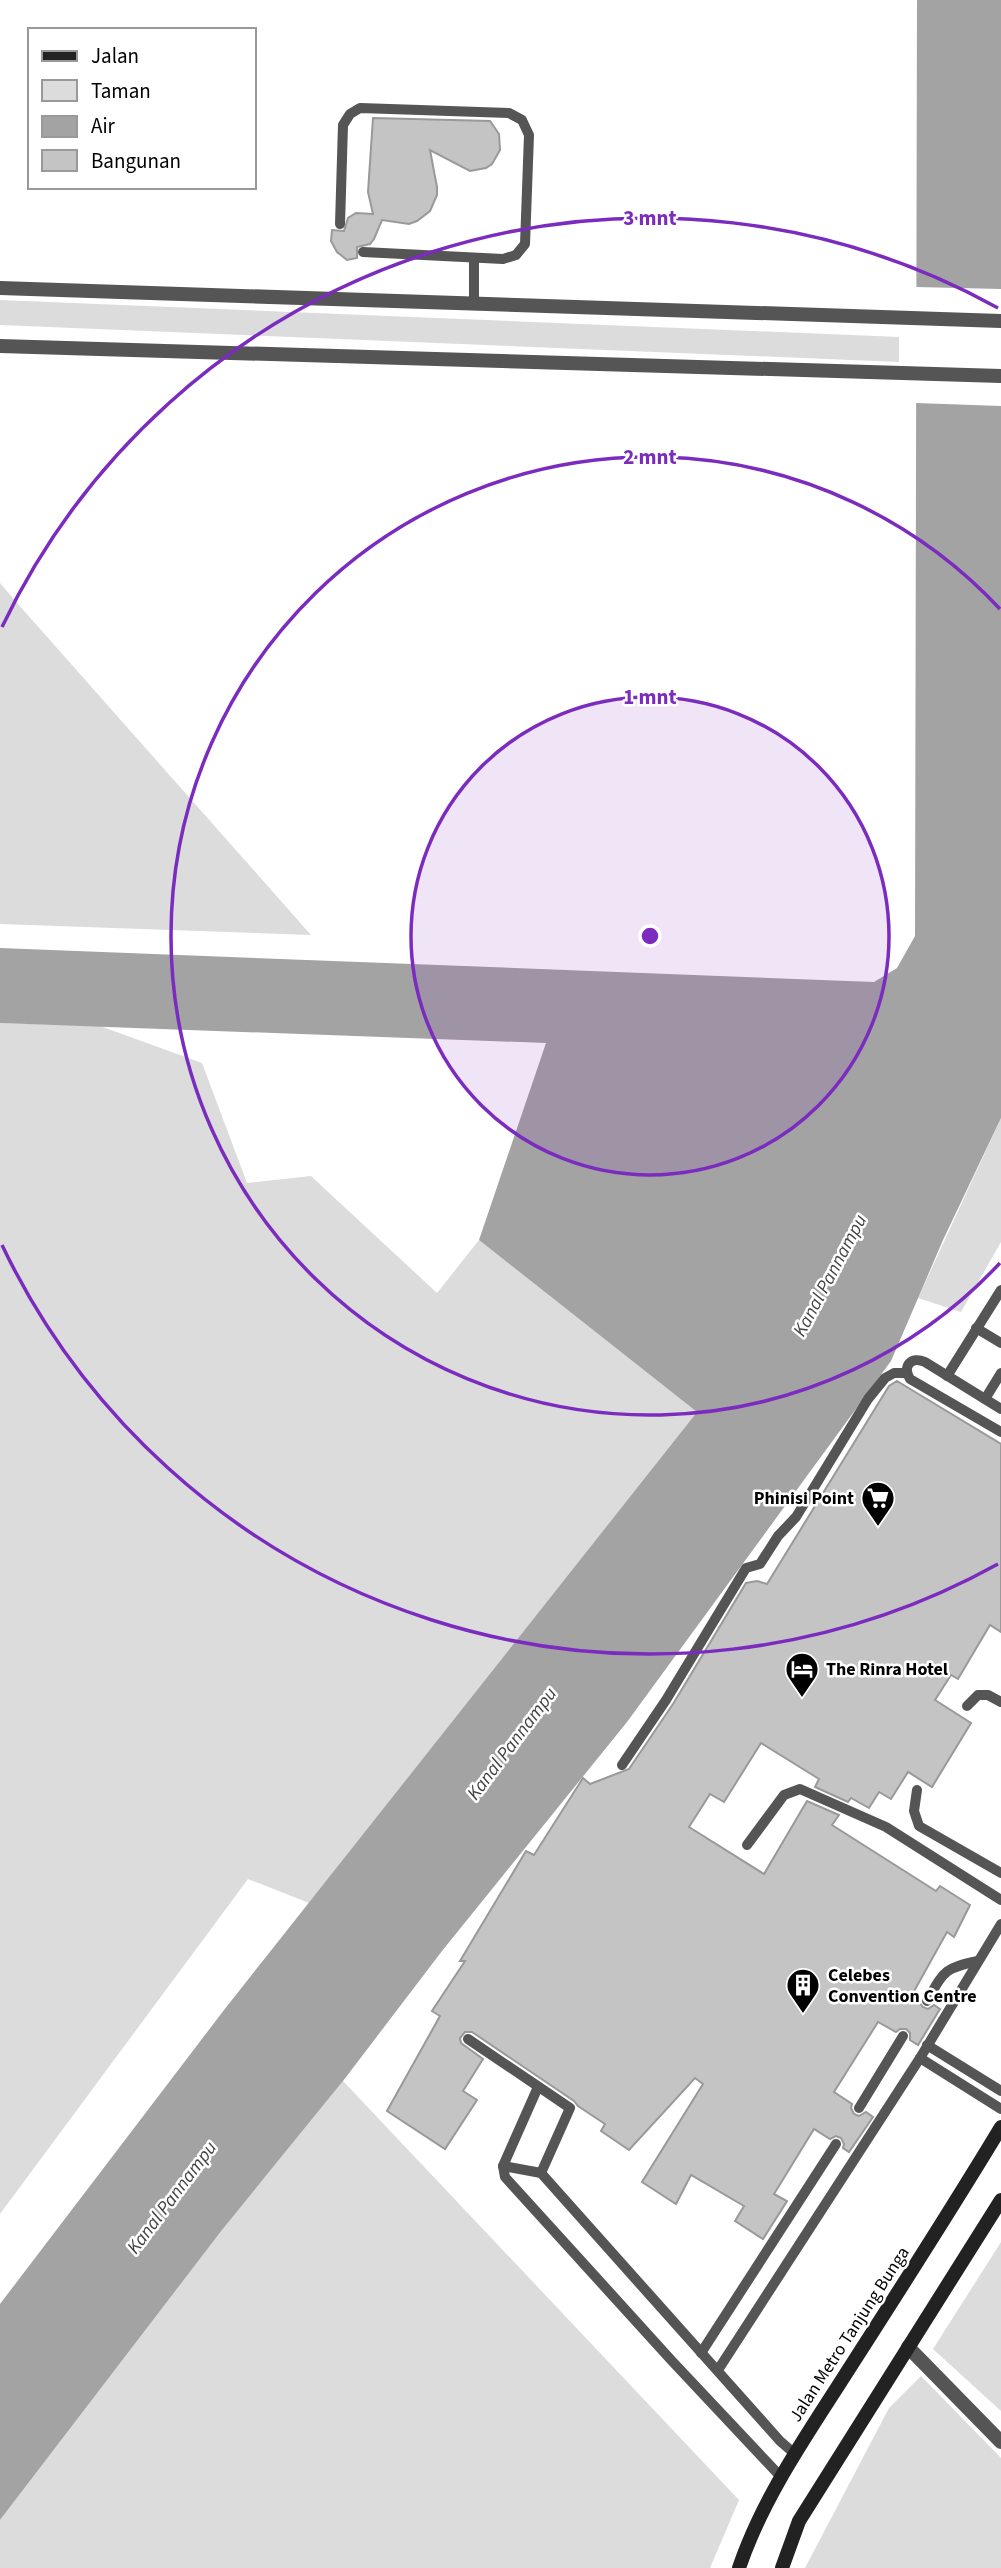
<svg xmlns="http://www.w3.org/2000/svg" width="1001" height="2568" viewBox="0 0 1001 2568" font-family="'Source Sans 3',sans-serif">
<rect width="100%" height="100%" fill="#fff"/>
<g fill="#dcdcdc">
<path d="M0 300 899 337V362L0 325Z"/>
<path d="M0 583 18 604 311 935 0 924Z"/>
<path d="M0 1023 100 1026 202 1063 247 1183 311 1176 437 1293 479 1240 697 1412 309 1903 248 1879 0 2214Z"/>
<path d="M1001 1118V1242L961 1312 918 1298Z"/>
<path d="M343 2081 739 2500 710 2568H0V2520L222 2230Z"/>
<path d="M1001 2242V2411L933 2349Z"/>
<path d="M921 2376 1001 2458V2568H805L889 2408Z"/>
</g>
<path fill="#a3a3a3" d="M917 0H1001V1118L943 1240 891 1361 627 1722 442 1951 343 2081 222 2230 0 2520V2304L224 2010 697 1412 479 1240 546 1043 0 1023V948L874 982 897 968 915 936Z"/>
<path fill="#fff" d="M916 287 1001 289V406L916 403Z"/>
<g fill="#c4c4c4" stroke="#999" stroke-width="2">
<path d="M373 118 490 121 499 134 500 150 492 164 486 168 470 171 430 150 437 187V195L430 211 417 221 409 224 382 220 374 239 370 244 357 247V258L347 260 337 252 331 241 332 230 344 231 348 218 356 213 373 214 368 192Z"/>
<path d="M897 1381 1001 1444V1632L990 1625 958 1679 951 1675 935 1700 971 1723 932 1787 908 1772 891 1799 879 1792 869 1808 851 1798 848 1802 815 1787 819 1779 761 1743 724 1802 710 1794 689 1827 764 1874 807 1801 839 1815 832 1825 936 1891 940 1886 970 1905 954 1937 947 1932 913 1993 920 1997 919 2002 923 2007 928 2009 934 2005 940 2009 918 2045 910 2040V2033L906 2029H900L896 2032 878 2022 834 2092 852 2104 851 2108 854 2114 859 2116 866 2112 873 2117 849 2152 843 2148 844 2144 841 2138 836 2136 830 2139 814 2129 774 2194 787 2201 763 2239 735 2221 744 2206 691 2175 676 2204 642 2182 703 2084 695 2078 629 2150 601 2131 605 2124 578 2106 574 2101 472 2032H465L460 2038 461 2043 483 2059 463 2091 477 2100 445 2149 387 2111 440 2016 432 2011 465 1961H460L526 1851 534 1855 583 1778 590 1784 629 1769 673 1704 746 1583 757 1581 767 1584 889 1386Z"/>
</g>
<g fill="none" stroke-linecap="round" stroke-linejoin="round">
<g stroke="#555" stroke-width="10">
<path d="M340 224 343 125 350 114 360 108 509 113 522 120 529 135 525 244 516 255 503 259 363 252"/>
<path d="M474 258V303"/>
<path d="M976 1328 1001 1343"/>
<path d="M947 1376 1001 1290"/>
<path d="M985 1399 1001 1373"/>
<path d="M1001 1409 925 1362C911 1356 902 1366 910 1379L1001 1432"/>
<path d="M967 1706 978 1695H988L1001 1702"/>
<path d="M622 1765 666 1700 746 1568 760 1564 778 1536 796 1517 868 1399 885 1378 894 1373H906"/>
<path d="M917 1790 914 1811 919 1826 1001 1873"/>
<path d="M747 1845 784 1795 800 1789 886 1827 1001 1900"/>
<path d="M927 2001C944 1971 944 1968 978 1961"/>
<path d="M468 2039 570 2108 541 2173"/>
<path d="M927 2045 1001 2091"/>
<path d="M920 2058 1001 2109"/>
<path d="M538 2087 503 2166 505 2177 672 2361 781 2477"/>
<path d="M859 2108 903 2036"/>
<path d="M503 2166 541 2173 780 2441 795 2454"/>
<path d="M701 2353 836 2144"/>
<path d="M718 2370 920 2058 1001 1924"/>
</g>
<g stroke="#555" stroke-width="14">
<path d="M0 288 1001 321"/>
<path d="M0 346 1001 376"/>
<path d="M908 2347 1001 2442"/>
</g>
<g stroke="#222" stroke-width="14">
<path d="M739 2568C763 2497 807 2435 847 2372 899 2291 951 2210 1001 2127"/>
<path d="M782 2568 799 2521 1001 2200"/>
</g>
</g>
<circle cx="650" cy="936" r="239" fill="#7b2cbf" fill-opacity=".12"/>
<g fill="none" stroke="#7b2cbf" stroke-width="3.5">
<circle cx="650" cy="936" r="239"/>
<path d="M1000 1263A479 479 0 1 1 1000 609"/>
<path d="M998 1564A718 718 0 0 1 2 1245M2 627A718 718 0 0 1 998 308"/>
</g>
<defs>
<symbol id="supermarket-pin" viewBox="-11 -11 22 30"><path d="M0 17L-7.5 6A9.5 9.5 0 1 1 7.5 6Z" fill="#000" stroke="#fff"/><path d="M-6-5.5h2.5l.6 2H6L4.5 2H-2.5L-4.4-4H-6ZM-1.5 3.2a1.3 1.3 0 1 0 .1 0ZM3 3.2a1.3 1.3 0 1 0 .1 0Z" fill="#fff"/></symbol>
<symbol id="hotel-pin" viewBox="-11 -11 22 30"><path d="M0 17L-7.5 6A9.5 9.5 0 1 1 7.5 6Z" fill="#000" stroke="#fff"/><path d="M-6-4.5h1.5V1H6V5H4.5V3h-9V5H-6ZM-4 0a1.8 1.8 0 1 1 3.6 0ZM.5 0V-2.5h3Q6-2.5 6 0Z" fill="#fff"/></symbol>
<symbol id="building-pin" viewBox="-11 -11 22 30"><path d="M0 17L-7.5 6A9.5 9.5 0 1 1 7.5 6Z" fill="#000" stroke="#fff"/><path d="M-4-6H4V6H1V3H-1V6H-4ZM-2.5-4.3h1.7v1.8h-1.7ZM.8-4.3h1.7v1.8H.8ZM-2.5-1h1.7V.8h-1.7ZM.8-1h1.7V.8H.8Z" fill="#fff"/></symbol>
</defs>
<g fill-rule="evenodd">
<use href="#supermarket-pin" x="859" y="1479" width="38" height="52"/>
<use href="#hotel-pin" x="783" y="1650" width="38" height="52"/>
<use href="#building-pin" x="784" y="1966" width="38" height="52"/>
</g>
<g text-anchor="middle" stroke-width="5" stroke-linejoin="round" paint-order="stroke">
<g font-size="18" font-weight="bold" fill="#000" stroke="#fff" text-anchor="start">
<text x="854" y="1504" text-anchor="end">Phinisi Point</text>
<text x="826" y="1675">The Rinra Hotel</text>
<text x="828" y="1981">Celebes<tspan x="828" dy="21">Convention Centre</tspan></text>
</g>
<g font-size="18" fill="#000" stroke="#fff">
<text transform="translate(849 2334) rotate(-57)" y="6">Jalan Metro Tanjung Bunga</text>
</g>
<g font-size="19" font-style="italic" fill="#444" stroke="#fff">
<text transform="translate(829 1275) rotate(-62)" y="7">Kanal Pannampu</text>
<text transform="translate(511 1743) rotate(-53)" y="7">Kanal Pannampu</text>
<text transform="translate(171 2197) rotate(-53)" y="7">Kanal Pannampu</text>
</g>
</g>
<circle cx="650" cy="936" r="10" fill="#7b2cbf" stroke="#fff" stroke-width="3.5"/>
<g font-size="21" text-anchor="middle" font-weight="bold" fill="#7b2cbf" stroke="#fff" stroke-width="5" stroke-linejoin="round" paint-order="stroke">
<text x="650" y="225">3 mnt</text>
<text x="650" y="464">2 mnt</text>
<text x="650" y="704">1 mnt</text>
</g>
<rect x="28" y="28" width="228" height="161" fill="#ffffff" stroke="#999999" stroke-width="2"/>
<rect x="42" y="51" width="35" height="10" fill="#222222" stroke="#999999" stroke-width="2"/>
<text x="91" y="63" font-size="21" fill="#000000">Jalan</text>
<rect x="42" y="80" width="35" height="21" fill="#dcdcdc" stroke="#999999" stroke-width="2"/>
<text x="91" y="98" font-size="21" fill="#000000">Taman</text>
<rect x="42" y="116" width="35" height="21" fill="#a3a3a3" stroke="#999999" stroke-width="2"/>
<text x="91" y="133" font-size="21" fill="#000000">Air</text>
<rect x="42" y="150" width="35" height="21" fill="#c4c4c4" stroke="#999999" stroke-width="2"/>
<text x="91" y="168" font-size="21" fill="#000000">Bangunan</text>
</svg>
